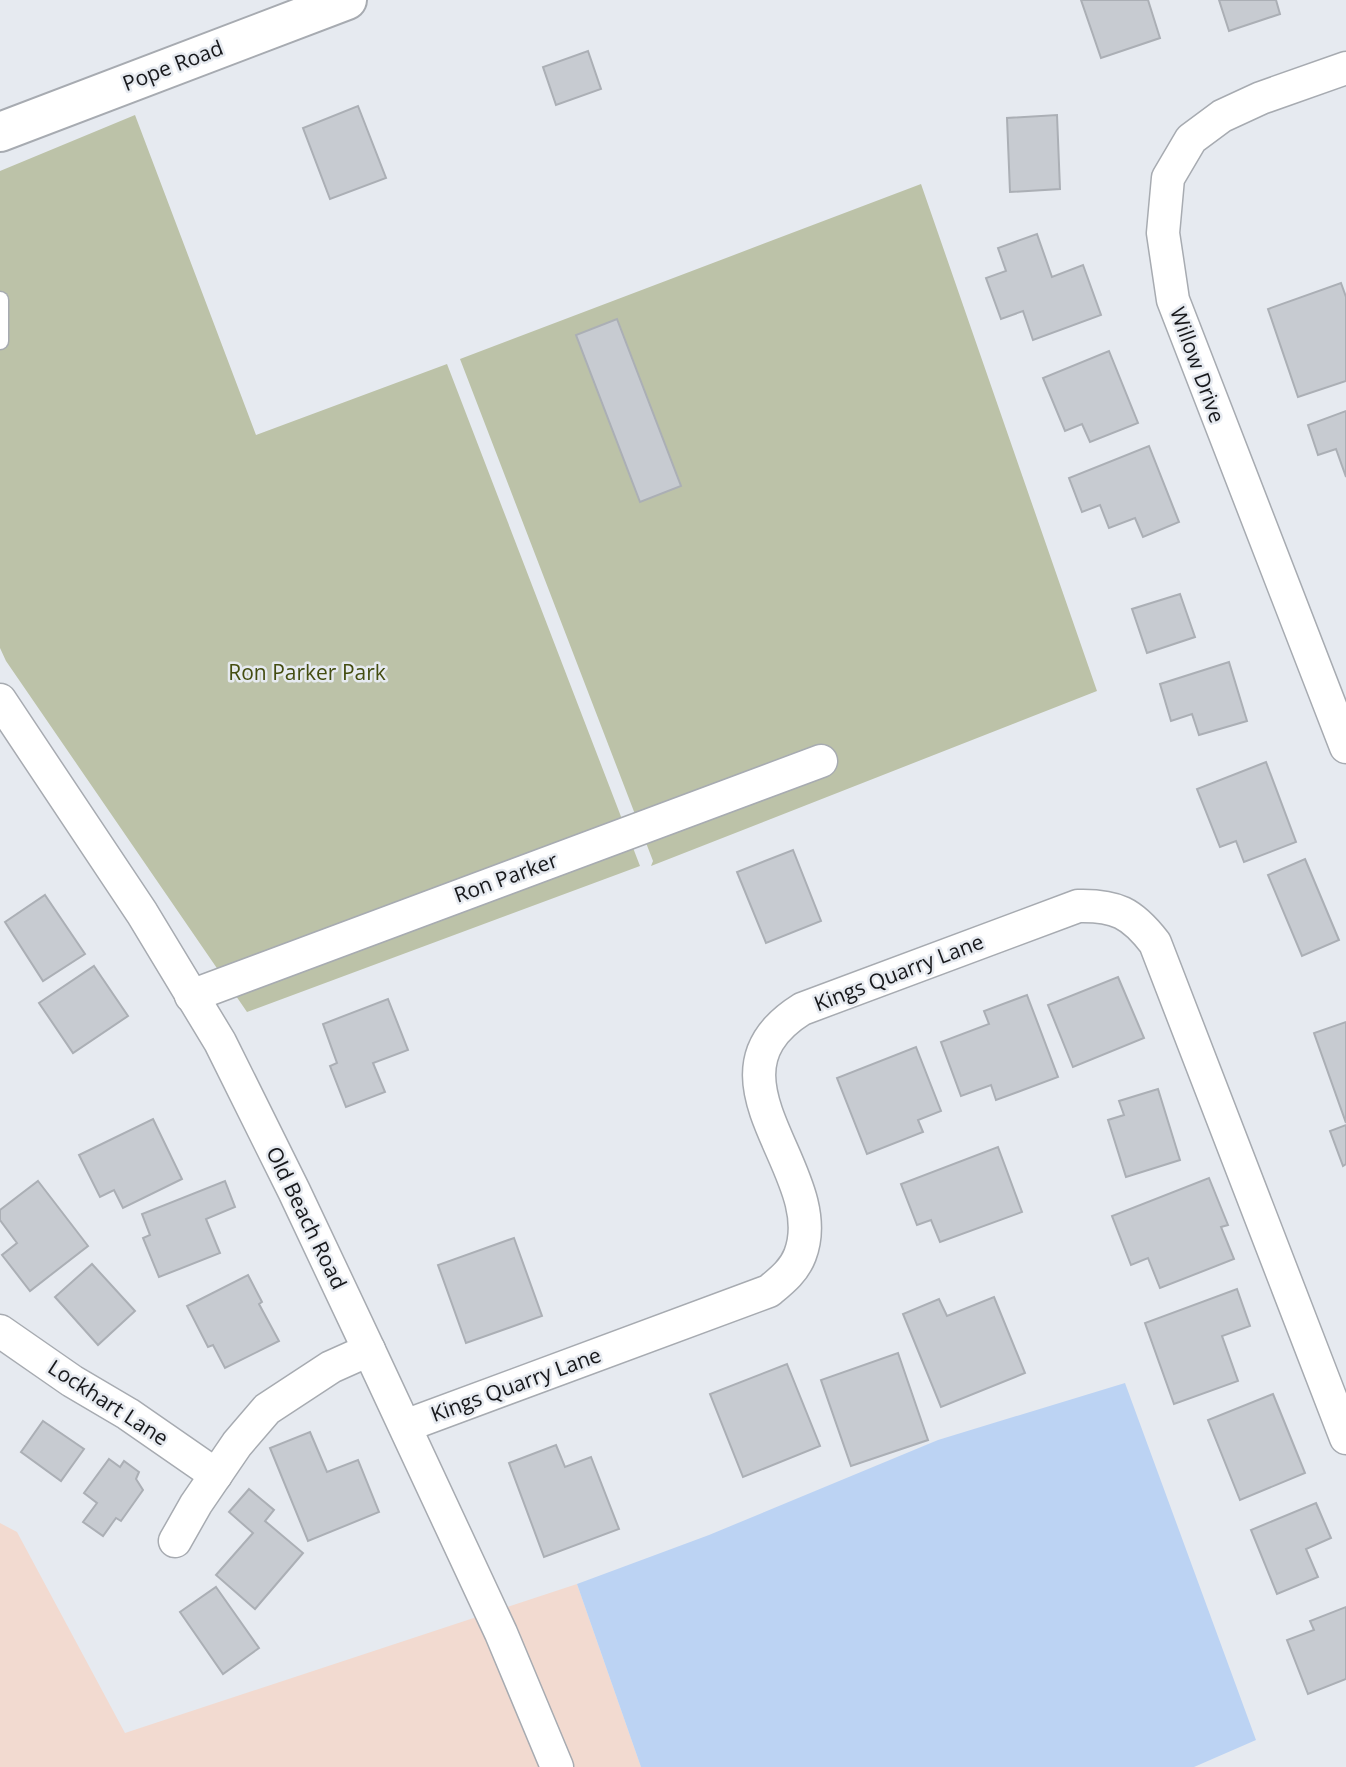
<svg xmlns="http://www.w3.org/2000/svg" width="1346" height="1767" viewBox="0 0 1346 1767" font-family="'Open Sans',sans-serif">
<rect width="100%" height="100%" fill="#e6eaf0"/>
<path fill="#f2dad0" d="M0 1523 17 1532 125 1733 577 1584 641 1767H0Z"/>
<g fill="#bcc2a8">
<path d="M135 115 256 435 447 364 640 866 247 1012 6 661 0 648V171Z"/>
<path d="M921 184 1097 691 651 866 653 861 460 359Z"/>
</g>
<path fill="#bcd3f3" d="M1125 1383 1256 1740 1194 1767H641L577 1584 709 1535 938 1440Z"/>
<g fill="#c7cbd1" stroke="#abafb5" stroke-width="2">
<path d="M1081 0H1148L1160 38 1101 58Z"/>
<path d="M1219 0H1276L1280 14 1229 31Z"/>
<path d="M588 51 601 89 556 105 543 67Z"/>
<path d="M358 106 386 178 330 199 303 128Z"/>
<path d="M1057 115 1060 189 1010 192 1007 118Z"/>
<path d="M1037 234 1052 277 1083 265 1101 315 1033 340 1023 311 1001 319 986 278 1006 271 998 248Z"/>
<path d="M1341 283 1346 297V381L1298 397 1268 309Z"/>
<path d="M617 319 681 486 640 502 576 335Z"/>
<path d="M1109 351 1138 423 1090 442 1082 424 1065 431 1043 378Z"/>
<path d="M1346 411V477L1336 449 1318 455 1308 425Z"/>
<path d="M1149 446 1179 522 1143 537 1135 518 1109 528 1100 505 1082 512 1069 478Z"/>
<path d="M1180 594 1195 637 1147 653 1132 609Z"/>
<path d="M1229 662 1247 721 1199 735 1192 714 1171 721 1160 684Z"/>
<path d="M1266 762 1296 842 1244 862 1236 841 1220 847 1197 789Z"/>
<path d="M793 850 821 921 766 943 737 872Z"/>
<path d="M1305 859 1339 940 1302 956 1268 875Z"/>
<path d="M45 895 85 954 43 981 5 922Z"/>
<path d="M94 966 128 1016 73 1053 39 1003Z"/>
<path d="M1118 977 1144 1038 1073 1067 1048 1005Z"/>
<path d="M1027 995 1058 1077 996 1100 991 1085 961 1096 941 1042 989 1024 984 1011Z"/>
<path d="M388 999 408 1050 373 1063 385 1092 346 1107 330 1066 337 1063 323 1024Z"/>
<path d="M1346 1022V1123L1314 1033Z"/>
<path d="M916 1047 941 1111 918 1120 923 1132 867 1154 837 1078Z"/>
<path d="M1158 1089 1180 1160 1126 1177 1108 1120 1124 1115 1119 1101Z"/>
<path d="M153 1119 182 1179 123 1208 114 1190 100 1197 79 1155Z"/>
<path d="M1346 1125V1164L1343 1166 1330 1131Z"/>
<path d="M998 1147 1022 1212 940 1242 931 1220 917 1225 901 1184Z"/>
<path d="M1209 1178 1228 1225 1221 1227 1234 1259 1160 1288 1148 1258 1131 1265 1112 1216Z"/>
<path d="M38 1181 88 1246 30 1291 2 1255 17 1243 0 1220V1210Z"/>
<path d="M225 1181 235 1207 206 1219 220 1253 159 1277 143 1238 150 1235 142 1214Z"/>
<path d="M514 1238 542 1316 466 1343 438 1265Z"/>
<path d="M92 1264 135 1311 98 1345 55 1297Z"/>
<path d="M248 1275 262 1302 259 1304 279 1341 225 1368 213 1345 208 1347 187 1306Z"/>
<path d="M1237 1289 1250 1326 1222 1336 1238 1381 1174 1404 1145 1323Z"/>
<path d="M994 1297 1025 1373 941 1407 903 1314 939 1299 947 1316Z"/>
<path d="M898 1353 928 1440 851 1466 821 1380Z"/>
<path d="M787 1364 820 1446 743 1477 710 1394Z"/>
<path d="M1273 1394 1305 1473 1240 1500 1208 1420Z"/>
<path d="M43 1421 84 1449 61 1481 21 1452Z"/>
<path d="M310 1432 327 1472 358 1460 379 1512 308 1541 270 1448Z"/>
<path d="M556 1445 565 1467 591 1457 619 1529 544 1557 509 1463Z"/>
<path d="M109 1459 120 1467 124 1461 139 1472 136 1479 143 1490 121 1521 116 1518 103 1536 83 1522 97 1503 84 1493Z"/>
<path d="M249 1489 274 1510 265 1521 303 1553 255 1609 216 1575 253 1533 229 1512Z"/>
<path d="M1316 1503 1331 1538 1306 1549 1318 1577 1277 1594 1251 1530Z"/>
<path d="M216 1587 259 1648 223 1674 180 1612Z"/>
<path d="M1346 1607V1679L1308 1694 1287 1640 1314 1630 1310 1621Z"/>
</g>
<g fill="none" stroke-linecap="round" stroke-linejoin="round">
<defs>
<path id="service" d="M0 300V341"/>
<g id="minor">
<path d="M1346 68 1261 98 1222 116 1191 139 1168 178 1163 233 1173 300 1346 747"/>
<path d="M0 700 142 913 220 1042 294 1191 369 1350 501 1633 557 1767"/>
<path d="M191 996 821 761"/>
<path d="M0 1331 72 1381 128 1414 216 1475"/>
<path d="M405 1426 769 1291C781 1281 794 1271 800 1255 832 1172 692 1078 802 1009L1078 906C1116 905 1132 913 1155 943L1346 1438"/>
<path d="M175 1541 196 1504 237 1444 267 1409 331 1367 369 1350"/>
</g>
<path id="tertiary" d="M0 132 347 0"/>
</defs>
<use href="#service" stroke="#a7abb1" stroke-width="19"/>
<use href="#minor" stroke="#a7abb1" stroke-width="35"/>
<use href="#tertiary" stroke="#a7abb1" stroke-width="42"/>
<use href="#service" stroke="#fff" stroke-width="16"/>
<use href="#minor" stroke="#fff" stroke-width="32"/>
<use href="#tertiary" stroke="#fff" stroke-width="38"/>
</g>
<g text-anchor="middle" stroke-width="5" stroke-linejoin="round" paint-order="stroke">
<g font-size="21" fill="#17181b" stroke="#e6eaf0">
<text transform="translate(173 66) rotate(-21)" y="7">Pope Road</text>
<text transform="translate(1197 365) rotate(70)" y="7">Willow Drive</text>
<text transform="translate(506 878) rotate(-20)" y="7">Ron Parker</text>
<text transform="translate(899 973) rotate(-21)" y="7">Kings Quarry Lane</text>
<text transform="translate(306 1218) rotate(64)" y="7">Old Beach Road</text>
<text transform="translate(516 1385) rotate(-20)" y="7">Kings Quarry Lane</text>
<text transform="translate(108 1403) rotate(33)" y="7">Lockhart Lane</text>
</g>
<g font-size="21" fill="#444d11" stroke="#e6eaf0">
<text x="307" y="680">Ron Parker Park</text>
</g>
</g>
</svg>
